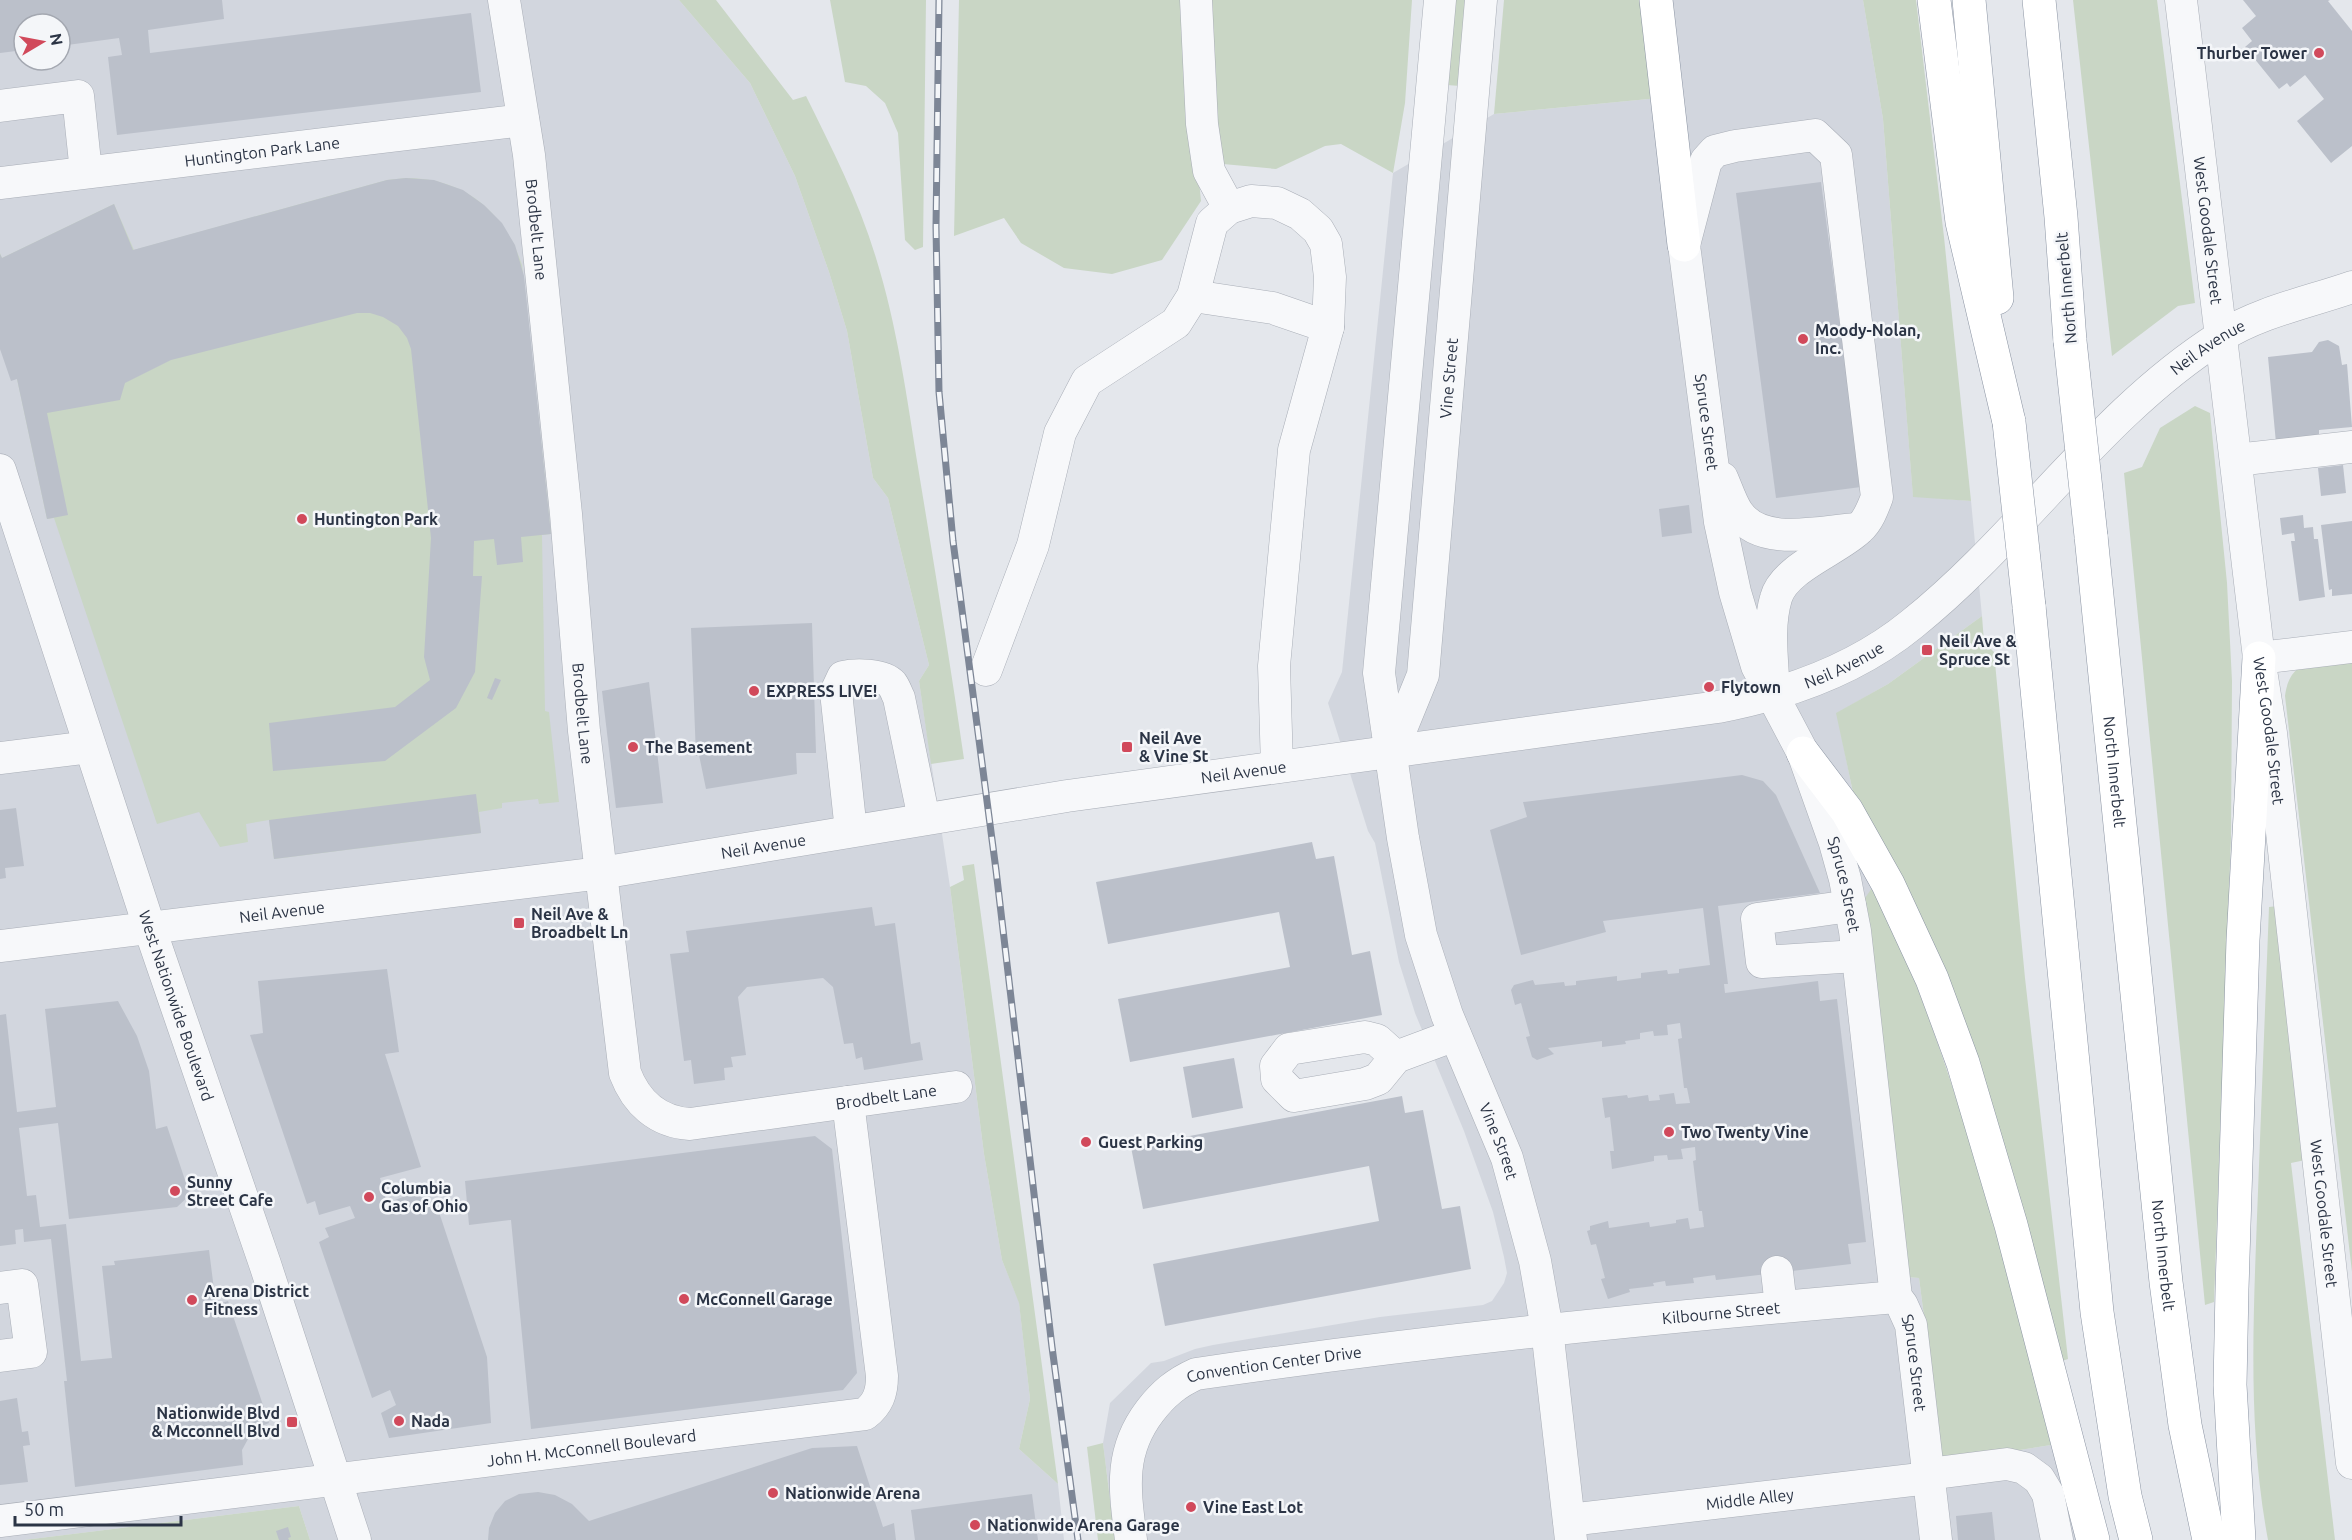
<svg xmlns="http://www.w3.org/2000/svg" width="2352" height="1540" viewBox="0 0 2352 1540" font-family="Ubuntu,sans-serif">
<rect width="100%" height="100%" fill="#e4e7ec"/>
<g fill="#d2d6de" fill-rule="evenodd">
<path d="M0 0H679L750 83 795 176 829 272 847 331 873 478 888 498 929 665 919 681 950 887 984 1154 1002 1260 1019 1302 1030 1399 1019 1449 1058 1484 1064 1540H310L299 1506 24 1540H0ZM24 24H60V60H24Z"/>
<path d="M1670 0H1863L1883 119 1913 496 1971 501 1982 616 1888 684 1837 713 1872 888 1907 1277 1919 1278 1943 1462 2051 1445 2076 1540H1115L1103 1443 1110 1403 1151 1363 1164 1361 1195 1349 1213 1345 1380 1317 1483 1305 1492 1301 1504 1283 1507 1273 1504 1257 1493 1212 1464 1131 1415 1013 1399 962 1375 843 1368 831 1328 703 1342 672 1393 173 1494 114 1659 98Z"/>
</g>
<g fill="#c9d6c5">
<path d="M679 0H716L793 100 806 96C832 149 859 201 876 258 897 325 907 398 918 467 934 564 950 661 964 759L931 764 919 681 929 665 888 498 873 478 847 331 829 272 795 176 750 83Z"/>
<path d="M830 0H926L923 247 915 250 905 240 898 133 885 103 866 86 845 82Z"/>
<path d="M959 0H1184V27L1201 201 1162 260 1112 274 1064 268 1021 243 1004 218 954 236Z"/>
<path d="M1209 0H1412L1405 103 1393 173 1341 144 1325 146 1276 169 1223 164 1213 141Z"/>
<path d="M1454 0H1467L1460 86 1447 85Z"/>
<path d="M1504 0H1644L1659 98 1494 114Z"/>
<path d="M1863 0H1916L1944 237 1971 501 1913 497 1883 119Z"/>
<path d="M2073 0H2157L2195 303 2178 306 2112 356Z"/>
<path d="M406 178C464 178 504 211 522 265L551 534 542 535 545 711 549 712 559 802 539 804 538 799 502 803V808L479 812 481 833 274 859 269 820 246 824 248 842 220 847 199 812 157 824 54 518 47 519 17 379 0 349V253L2 258 114 204 134 250 387 180Z"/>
<path d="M2195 406 2210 413 2227 583 2232 681 2231 838 2214 1302 2205 1305 2124 473 2142 467 2160 428Z"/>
<path d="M1982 616 1984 642 1994 652 2025 978 2068 1359 2062 1361 1854 797 1836 713 1888 684Z"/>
<path d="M2352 658V1272L2285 696C2290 656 2319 662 2352 658Z"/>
<path d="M974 864 980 908 1058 1484 1019 1449 1030 1399 1019 1303 1002 1260 984 1154 950 887 964 880 962 866Z"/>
<path d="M1872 888C1886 917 1901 945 1912 974 1972 1127 2011 1287 2051 1445L1943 1462 1919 1278 1907 1277 1865 898Z"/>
<path d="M2278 906 2310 1159 2291 1163 2335 1540H2268C2248 1433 2253 1325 2257 1217 2261 1114 2265 1010 2269 907Z"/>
<path d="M1103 1443 1115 1540H1098L1087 1447Z"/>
<path d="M299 1506 310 1540H24Z"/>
</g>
<g fill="#bbc0ca">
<path d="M0 0H222L224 19 148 30 150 53 471 13 481 92 117 135 108 57 122 55 119 38 60 46V24H24V50L0 53Z"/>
<path d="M2243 0H2330L2328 1 2352 31V146L2331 163 2297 121 2324 99 2305 75 2290 87 2287 83 2279 89 2245 47 2252 41 2242 28 2256 16Z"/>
<path d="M406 178 434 180 463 190 484 205 502 223 515 245 524 276 551 534 521 537 523 562 497 565 494 539 474 541 473 576H482L475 672 456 708 385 761 273 771 269 723 395 707 430 680 424 657 431 538 411 349 407 338 398 326 383 317 370 313H357L171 360 125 383 120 400 47 413 68 515 47 519 17 379 11 381 0 349V254L2 258 114 204 133 250 387 180Z"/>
<path d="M1821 182 1861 487 1776 498 1736 193Z"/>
<path d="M2328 340 2339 346 2342 365 2347 364 2352 427 2319 430V439L2276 443 2268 357 2312 352 2319 342Z"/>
<path d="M2343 465 2346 493 2321 496 2318 468Z"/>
<path d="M1689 505 1692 533 1662 537 1659 509Z"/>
<path d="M2303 515 2304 528 2313 527 2314 539H2318L2325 597 2299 601 2291 541H2295L2294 533 2282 535 2280 518Z"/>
<path d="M2352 521V594L2332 596V589L2329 590 2321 525Z"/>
<path d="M812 623 816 753H796L797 774 706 789 699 755 696 756 691 628Z"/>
<path d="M495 678 501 680 492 700 487 698Z"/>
<path d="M649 682 663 803 616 808 602 691Z"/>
<path d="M1742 775 1763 781 1776 795 1820 893 1718 906 1728 984H1724L1725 993 1818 981 1820 1001 1837 999 1866 1242 1848 1244 1851 1264 1716 1280 1715 1275 1693 1278 1694 1283 1666 1286 1665 1281 1653 1283 1654 1286 1629 1289 1630 1292 1608 1299 1601 1279 1605 1278 1596 1244 1591 1245 1587 1231 1590 1230V1226L1608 1221 1609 1228 1649 1222 1650 1227 1676 1223V1220L1688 1218 1690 1229 1704 1227 1702 1211H1699L1693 1161 1696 1160 1695 1147 1681 1149 1683 1159 1668 1160 1667 1155 1654 1156V1161L1612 1169 1610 1151H1614L1610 1117 1605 1118 1602 1098 1627 1095 1628 1098 1648 1095 1649 1101 1660 1100 1659 1095 1674 1093 1676 1104 1690 1103 1687 1088H1684L1678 1039 1682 1038 1680 1023 1667 1025 1668 1035 1654 1036 1653 1031 1640 1033V1039L1625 1041 1626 1044 1602 1047V1041L1548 1048 1554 1054 1537 1060 1532 1057 1526 1037 1530 1036 1521 1003 1515 1005 1511 990 1514 985 1533 980 1535 985 1564 982 1565 986 1576 985V981L1617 976V981L1641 978V973L1667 970 1668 974 1679 973V969L1710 965 1703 908 1603 921 1606 932 1521 955 1490 830 1527 817 1523 802Z"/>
<path d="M476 794 481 833 274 859 269 820Z"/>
<path d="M16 808 24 866 5 868 6 878 0 879V810Z"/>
<path d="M1312 842 1316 859 1334 856 1352 955 1370 951 1382 1015 1130 1062 1118 999 1290 967 1279 912 1108 944 1096 882Z"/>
<path d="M872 907 875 926 895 923 911 1044 920 1042 923 1060 864 1070 862 1057 856 1059 853 1043 844 1044 833 987 823 978 747 987 738 997 746 1055 731 1057 733 1067 724 1068 725 1080 694 1084 691 1060 684 1061 670 954 689 952 686 931Z"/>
<path d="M387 969 399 1052 385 1054 421 1167 380 1178 387 1203 419 1191 424 1204 435 1200 487 1357 491 1423 389 1438 381 1413 396 1405 390 1390 372 1398 319 1242 329 1237 325 1228 355 1218 350 1206 319 1215 315 1201 307 1204 250 1035 263 1033 258 981Z"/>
<path d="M118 1001 137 1036 149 1071 156 1129 167 1126 190 1195 177 1207 69 1219 58 1123 19 1128 27 1196 36 1195 40 1227 66 1224 81 1361 112 1358 102 1266 115 1265 114 1261 209 1250 216 1305 228 1301 269 1423 253 1430 242 1450 243 1465 75 1487 64 1381H67L51 1239 24 1242 23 1229 15 1230 16 1244 0 1246V1015L6 1014 17 1112 56 1107 45 1009Z"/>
<path d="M1234 1058 1243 1108 1192 1118 1183 1067Z"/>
<path d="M1402 1096 1405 1113 1423 1110 1442 1209 1460 1206 1471 1269 1165 1326 1153 1264 1379 1221 1369 1166 1143 1209 1131 1147Z"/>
<path d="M815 1136 832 1149 857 1373 843 1390 531 1429 511 1220 469 1225 465 1181Z"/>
<path d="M17 1398 22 1432 28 1431 30 1445 23 1446 28 1482 0 1485V1401Z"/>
<path d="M857 1446 883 1527 894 1523 896 1540H488L489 1528 495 1513 505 1501 519 1494 538 1492 555 1495 572 1504 589 1521 812 1448Z"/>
<path d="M1032 1494 1038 1540H915L911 1510Z"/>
<path d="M1992 1512 1995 1540H1958L1956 1516Z"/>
<path d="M288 1527 291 1537 288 1538 289 1540H279L276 1531Z"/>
</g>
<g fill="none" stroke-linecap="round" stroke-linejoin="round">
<defs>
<g id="minor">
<path id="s1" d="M504 0 529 155 566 514 584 731 625 1073C636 1102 657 1122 690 1124L956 1087"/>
<path d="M1196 0 1202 124 1209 171 1229 208"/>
<path id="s2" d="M1440 0 1379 673 1403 838 1421 935 1447 1015 1507 1158 1535 1261 1547 1329 1571 1540"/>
<path id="s3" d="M2181 0 2259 658 2271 733 2352 1463"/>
<path d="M0 106 78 96 86 172"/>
<path id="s4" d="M0 183 523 120"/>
<path d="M1193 296 1273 308 1328 327"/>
<path d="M2236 460 2352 447"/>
<path id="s5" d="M0 470 150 929 265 1264 355 1540"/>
<path d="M1722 478C1727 489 1731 503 1738 513 1762 548 1822 531 1858 529"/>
<path d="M2259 658 2352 647"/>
<path d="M986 670 1033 545 1060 433 1087 381 1176 323 1193 296 1212 223 1229 208 1251 201 1277 203 1300 214 1318 230 1326 244 1330 277 1328 327 1294 450 1274 666 1277 767"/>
<path id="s6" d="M1774 695C1773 664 1767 628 1776 598 1784 568 1837 550 1859 529 1868 521 1873 508 1877 497L1836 155 1815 135 1735 146 1715 151 1706 161 1684 245 1720 522 1735 592 1757 666 1803 753 1835 843 1845 879 1855 931 1896 1297 1902 1305 1911 1325 1936 1540"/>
<path id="s7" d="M1392 751 1423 675 1481 0"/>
<path d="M0 758 90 747"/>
<path d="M851 831 836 692 843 677C855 674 883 674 892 684 895 688 897 694 899 698L924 819"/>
<path d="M1850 906 1757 919 1762 962 1857 956"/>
<path id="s8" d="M0 946 601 873 1067 796 1718 707C1787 694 1857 669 1912 624 2022 536 2100 413 2220 337 2259 312 2309 302 2352 287"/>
<path d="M1396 1057 1378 1079 1365 1084 1294 1096 1277 1079 1276 1066 1289 1049 1365 1037 1377 1040 1396 1057 1455 1035"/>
<path d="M1777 1272 1781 1306"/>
<path d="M0 1288 22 1285 31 1352 0 1356"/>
<path d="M1928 1474 2007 1464 2024 1468 2039 1479 2048 1494 2057 1540"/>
<path id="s9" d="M1569 1520 1929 1478"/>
<path id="s10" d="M0 1521 865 1414C878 1404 882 1393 882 1376L848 1102"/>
<path id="s11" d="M1131 1540C1125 1491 1118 1453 1150 1411 1163 1394 1176 1383 1196 1374 1428 1340 1662 1317 1896 1297"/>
</g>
<g id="highway">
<path d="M1656 0 1684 245"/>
<path d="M1934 0 1962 222 2009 422"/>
<path d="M1969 0 1997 298"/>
<path d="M2039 0 2061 217 2070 341"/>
<path id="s12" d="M2091 536 2166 1282 2185 1425 2209 1540"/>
<path d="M2029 606 2097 1312 2125 1496 2136 1540"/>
<path d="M1803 753 1847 811 1888 884 1932 979 1963 1063 2011 1225 2093 1540"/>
<path d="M2239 1540 2230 1385 2232 1289 2243 940 2259 658"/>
</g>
</defs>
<use href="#minor" stroke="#a9aeb7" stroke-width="33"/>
<use href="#highway" stroke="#8b94a3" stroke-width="34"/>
<use href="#minor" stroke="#f7f8fa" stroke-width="32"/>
<use href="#highway" stroke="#fff" stroke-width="33"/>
<defs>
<path id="rail" d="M939 0 936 227 939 392 953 541 996 870 1052 1347 1078 1540"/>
</defs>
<use href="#rail" stroke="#7d8696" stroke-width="7"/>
<use href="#rail" stroke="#f4f6f9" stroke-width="4.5" stroke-dasharray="14" stroke-linecap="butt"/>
<defs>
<g id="highway-bridge">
<path d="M2070 341 2091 536"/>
<path d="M2009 422 2029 606"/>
</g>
</defs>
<use href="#highway-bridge" stroke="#8b94a3" stroke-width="34" stroke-linecap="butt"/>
<use href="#highway-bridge" stroke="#fff" stroke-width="33"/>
</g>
<g fill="#d1495b" stroke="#f4f6f9" stroke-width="2">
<circle cx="2319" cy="53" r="6"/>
<circle cx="1803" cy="339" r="6"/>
<circle cx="302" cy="519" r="6"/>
<rect x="1921" y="644" width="12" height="12" rx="3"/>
<circle cx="1709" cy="687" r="6"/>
<circle cx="754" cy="691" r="6"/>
<circle cx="633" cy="747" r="6"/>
<rect x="1121" y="741" width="12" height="12" rx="3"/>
<rect x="513" y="917" width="12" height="12" rx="3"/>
<circle cx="1669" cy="1132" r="6"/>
<circle cx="1086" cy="1142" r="6"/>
<circle cx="175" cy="1191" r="6"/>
<circle cx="369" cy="1197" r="6"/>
<circle cx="684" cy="1299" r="6"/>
<circle cx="192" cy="1300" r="6"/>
<circle cx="399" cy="1421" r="6"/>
<rect x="286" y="1416" width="12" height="12" rx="3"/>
<circle cx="773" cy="1493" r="6"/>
<circle cx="1191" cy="1507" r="6"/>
<circle cx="975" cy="1525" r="6"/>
</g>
<g text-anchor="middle" stroke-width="5" stroke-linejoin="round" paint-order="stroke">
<g font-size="16" font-weight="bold" fill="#2b3445" stroke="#f4f6f9" text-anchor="start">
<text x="2307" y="59" text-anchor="end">Thurber Tower</text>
<text x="1815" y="336">Moody-Nolan,<tspan x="1815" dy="18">Inc.</tspan></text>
<text x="314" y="525">Huntington Park</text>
<text x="1939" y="647">Neil Ave &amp;<tspan x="1939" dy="18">Spruce St</tspan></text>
<text x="1721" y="693">Flytown</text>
<text x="766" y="697">EXPRESS LIVE!</text>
<text x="1139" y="744">Neil Ave<tspan x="1139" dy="18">&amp; Vine St</tspan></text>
<text x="645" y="753">The Basement</text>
<text x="531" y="920">Neil Ave &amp;<tspan x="531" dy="18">Broadbelt Ln</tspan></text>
<text x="1681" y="1138">Two Twenty Vine</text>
<text x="1098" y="1148">Guest Parking</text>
<text x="187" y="1188">Sunny<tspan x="187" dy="18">Street Cafe</tspan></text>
<text x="381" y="1194">Columbia<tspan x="381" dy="18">Gas of Ohio</tspan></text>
<text x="204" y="1297">Arena District<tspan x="204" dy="18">Fitness</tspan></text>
<text x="696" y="1305">McConnell Garage</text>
<text x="280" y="1419" text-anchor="end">Nationwide Blvd<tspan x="280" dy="18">&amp; Mcconnell Blvd</tspan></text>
<text x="411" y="1427">Nada</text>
<text x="785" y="1499">Nationwide Arena</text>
<text x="1203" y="1513">Vine East Lot</text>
<text x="987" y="1531">Nationwide Arena Garage</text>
</g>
<g font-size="16" fill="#2b3445" stroke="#f4f6f9">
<text dy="6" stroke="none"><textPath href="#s4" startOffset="264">Huntington Park Lane</textPath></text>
<text dy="6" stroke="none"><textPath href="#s1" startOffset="232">Brodbelt Lane</textPath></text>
<text dy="6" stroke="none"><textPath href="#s3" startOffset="232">West Goodale Street</textPath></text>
<text transform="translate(2066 288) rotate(-95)" y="6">North Innerbelt</text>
<text dy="6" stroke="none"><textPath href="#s8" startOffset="2354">Neil Avenue</textPath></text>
<text dy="6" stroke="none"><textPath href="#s7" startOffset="380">Vine Street</textPath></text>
<text dy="6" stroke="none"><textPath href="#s6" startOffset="998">Spruce Street</textPath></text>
<text dy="6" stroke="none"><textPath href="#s8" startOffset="1868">Neil Avenue</textPath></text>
<text dy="6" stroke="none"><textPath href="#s1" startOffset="718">Brodbelt Lane</textPath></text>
<text dy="6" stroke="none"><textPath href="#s3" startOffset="736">West Goodale Street</textPath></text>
<text dy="6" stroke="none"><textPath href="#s12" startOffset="237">North Innerbelt</textPath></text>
<text dy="6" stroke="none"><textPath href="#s8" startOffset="1256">Neil Avenue</textPath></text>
<text dy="6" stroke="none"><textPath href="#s8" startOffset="770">Neil Avenue</textPath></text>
<text dy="6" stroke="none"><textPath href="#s6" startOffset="1484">Spruce Street</textPath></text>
<text dy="6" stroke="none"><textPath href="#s8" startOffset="284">Neil Avenue</textPath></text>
<text dy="6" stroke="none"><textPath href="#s5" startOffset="564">West Nationwide Boulevard</textPath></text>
<text dy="6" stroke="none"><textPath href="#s1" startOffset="1366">Brodbelt Lane</textPath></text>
<text dy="6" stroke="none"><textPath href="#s2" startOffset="1162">Vine Street</textPath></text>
<text dy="6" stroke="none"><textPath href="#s3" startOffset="1222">West Goodale Street</textPath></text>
<text dy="6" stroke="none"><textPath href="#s12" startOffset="723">North Innerbelt</textPath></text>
<text dy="6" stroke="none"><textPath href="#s11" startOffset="723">Kilbourne Street</textPath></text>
<text dy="6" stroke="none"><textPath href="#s6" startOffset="1970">Spruce Street</textPath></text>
<text dy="6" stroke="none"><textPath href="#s11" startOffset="273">Convention Center Drive</textPath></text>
<text dy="6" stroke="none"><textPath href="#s10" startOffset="596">John H. McConnell Boulevard</textPath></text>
<text dy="6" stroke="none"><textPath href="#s9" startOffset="182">Middle Alley</textPath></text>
</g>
</g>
<g transform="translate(42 42) rotate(80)"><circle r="28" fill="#f4f6f9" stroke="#a4a8b1" stroke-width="1.5"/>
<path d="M0-4.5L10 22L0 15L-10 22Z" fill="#d1495b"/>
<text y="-9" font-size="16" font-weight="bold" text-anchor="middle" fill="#2b3445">N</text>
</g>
<path d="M15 1516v9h166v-9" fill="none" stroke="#2b3445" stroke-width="3"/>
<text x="24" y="1516" font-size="18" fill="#2b3445" stroke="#f4f6f9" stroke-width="4.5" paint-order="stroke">50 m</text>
</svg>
